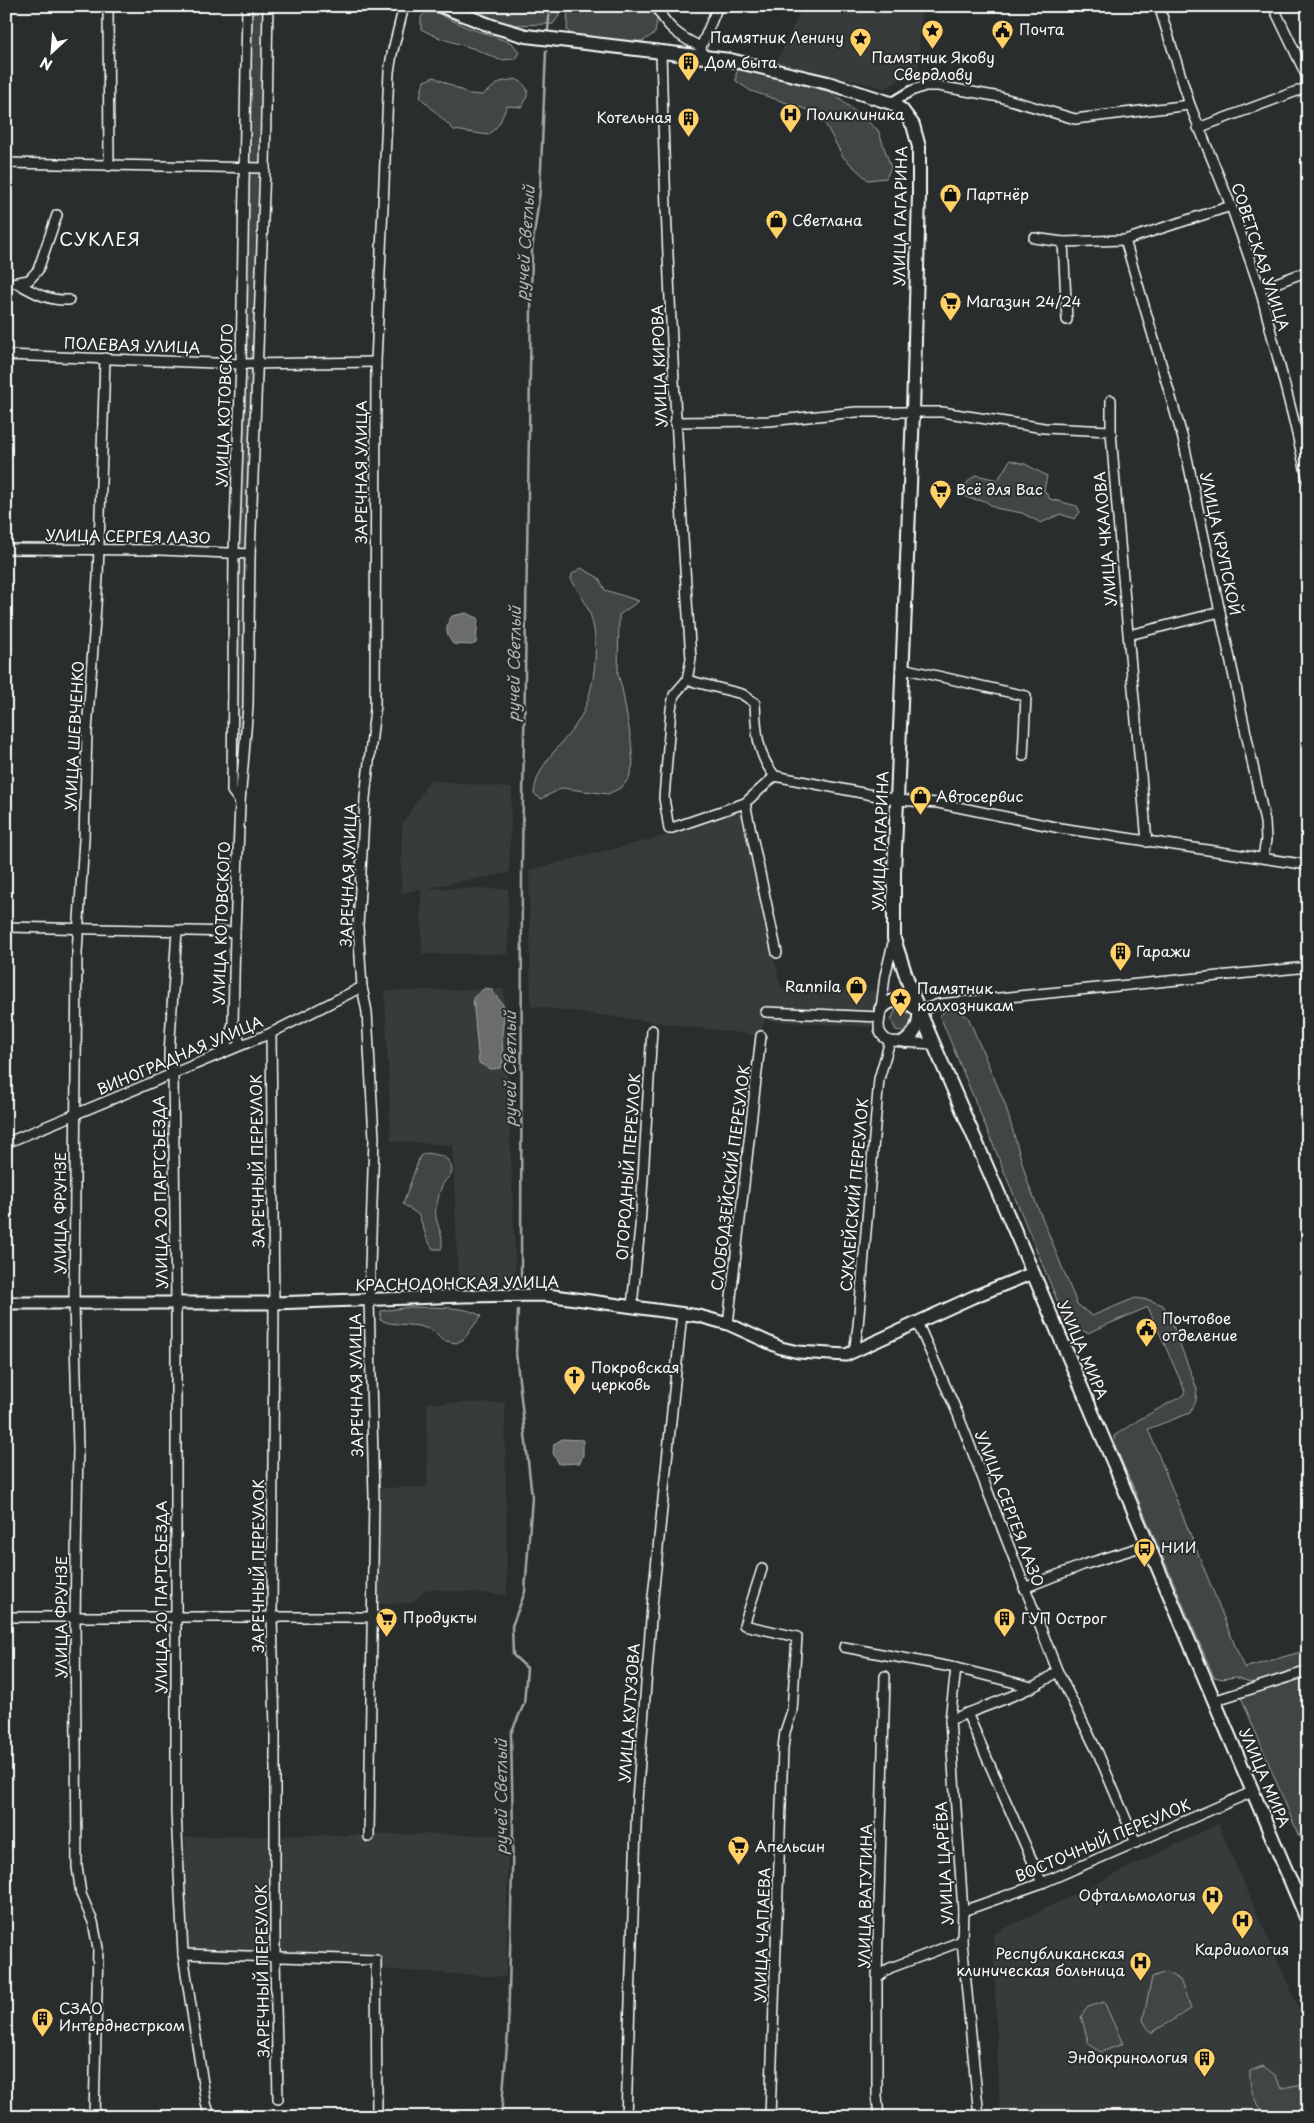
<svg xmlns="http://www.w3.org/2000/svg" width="1314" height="2123" viewBox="0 0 1314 2123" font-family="'Playpen Sans',sans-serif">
<rect width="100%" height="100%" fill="#2a2d2e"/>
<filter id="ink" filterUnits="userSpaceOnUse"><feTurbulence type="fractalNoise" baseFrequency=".02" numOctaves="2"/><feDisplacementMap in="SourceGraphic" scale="10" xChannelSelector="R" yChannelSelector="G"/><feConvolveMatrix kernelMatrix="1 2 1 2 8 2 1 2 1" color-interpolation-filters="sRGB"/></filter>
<g filter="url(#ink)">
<g fill="#373a3b">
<path d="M803 6H921L918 71 885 88 776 63Z"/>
<path d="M430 780 512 788 509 873 426 888 508 889V954H422L421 889 401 893 402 824Z"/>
<path d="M740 810 781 988 879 991 875 1027 768 1021 766 1013 761 1036 531 1006 529 870 672 834Z"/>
<path d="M504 989 516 1280 458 1282 453 1145 391 1141 385 991Z"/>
<path d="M427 1403H505L507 1595 426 1589 412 1603 378 1604 379 1488 427 1487Z"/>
<path d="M1218 1824 1308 2030V2117H1000L993 1934Z"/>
<path d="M430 1834 508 1835 506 1977 376 1969V1961L186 1952 185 1837Z"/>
</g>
<g fill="#414445" stroke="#a0a2a2">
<path d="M247 6H268L240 802 232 791Z"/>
<path d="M454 6H563L558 10 559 16 553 24 506 25Z"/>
<path d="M568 6H654L657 20 655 33 643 41 610 42 573 36 567 30Z"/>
<path d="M425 13H437L466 27 512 43 519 52 515 59 500 60 475 49 437 37 421 29V17Z"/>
<path d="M739 68 831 92 878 130 891 167 886 178 868 180 843 157 820 114 751 91 736 81V74Z"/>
<path d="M434 77 469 94 482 95 500 82 516 79C530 87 530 93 522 107L507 106 499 124 489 135 454 130 420 97 424 81Z"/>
<path d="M1010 460 1025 464 1047 476 1044 490 1050 499 1077 506 1080 512 1075 519 1060 514 1041 523 1022 513 995 508 985 501 971 499 964 496C964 485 967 481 976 475L998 480Z"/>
<path d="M581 568 599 578 605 590 639 601 619 615 618 674 622 688 631 740 633 764 629 778 622 787 608 794 562 788 541 799 534 794C536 764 562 746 577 723 595 697 602 638 588 609 584 599 577 589 571 579L572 574Z"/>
<path d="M904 1006 917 1017 908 1032 896 1030 891 1020 896 1009Z"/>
<path d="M945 1010H957L968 1017 1005 1104 1028 1183 1077 1304 1092 1316 1135 1298 1149 1300 1163 1305 1170 1318 1197 1389 1196 1401 1190 1413 1148 1429 1244 1668 1308 1650V1666L1253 1683 1235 1677 1223 1679 1214 1677 1115 1445 1114 1436 1140 1419 1182 1396 1185 1391 1148 1307 1088 1333 1067 1324 945 1028 940 1016Z"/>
<path d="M426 1153C436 1155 447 1154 451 1166 455 1175 445 1178 442 1186 439 1191 438 1201 436 1208 433 1222 446 1235 441 1249H433L427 1239 419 1215 403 1204 420 1156Z"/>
<path d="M410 1307C430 1308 465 1305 481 1316L464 1339 456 1343 442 1340 432 1330 419 1326 389 1323 380 1320 381 1311Z"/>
<path d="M1308 1676V1858L1241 1697Z"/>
<path d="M1166 1972 1180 1980 1191 2009 1151 2033 1143 2020 1152 1977Z"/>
<path d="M1104 2002 1123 2044 1101 2052 1089 2044 1081 2016 1088 2007Z"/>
<path d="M1263 2066 1275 2075 1282 2088 1308 2083V2117H1289L1290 2115 1283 2110 1275 2117C1255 2111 1249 2089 1250 2071Z"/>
</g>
<g fill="#6a6c6d" stroke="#a6a7a7">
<path d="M466 613 478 618 476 643 471 645 453 644C446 634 444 627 452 616Z"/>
<path d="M485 988 491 989 505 1008 502 1034 503 1062 500 1068 490 1069 479 1063 473 998Z"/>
<path d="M562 1439 583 1440V1455L580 1463 559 1464 553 1453 554 1444Z"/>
</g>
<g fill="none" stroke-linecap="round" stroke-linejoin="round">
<g stroke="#a6a7a7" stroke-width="2.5">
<path d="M548 30 550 6"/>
<path d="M521 1277 522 860 532 249 540 191 546 51"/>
<path d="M501 2117 508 2033 513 1830 511 1733 524 1704 527 1668 513 1655 512 1626 525 1592 532 1497 516 1353 518 1310"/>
</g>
<defs>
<g id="street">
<path d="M108 6 109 166"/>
<path d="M656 6C667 28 680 37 701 47"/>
<path d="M1159 6 1190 105 1231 206 1260 289 1293 417 1308 481"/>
<path d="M1273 6 1308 79"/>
<path d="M661 51C666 254 677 456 691 659L687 680 674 695 671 709 664 798 669 829 745 803 775 776"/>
<path d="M702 52 701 47 718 6"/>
<path d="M891 103 911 91 925 86H938L1000 97 1075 119 1190 105"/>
<path d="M1198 128 1297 91 1305 88 1308 82"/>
<path d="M6 163 265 168"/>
<path d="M1231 206 1125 240 1183 439 1265 822 1266 840 1263 857"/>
<path d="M1034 238 1063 242 1125 240"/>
<path d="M1063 242 1067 320"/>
<path d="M17 283C35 293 48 301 69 300"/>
<path d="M6 284 29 280 38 270 57 215"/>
<path d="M1260 289 1308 271"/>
<path d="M6 355 241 364 376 362"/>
<path d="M1111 400V431"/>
<path d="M675 422 769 421 856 412H942L1044 428 1111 431C1121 568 1135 705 1147 842"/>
<path d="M6 549 161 550 250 554"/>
<path d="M1129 635 1220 612"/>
<path d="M902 668 1026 696 1023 756"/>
<path d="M687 680 742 694 755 703C756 729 757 756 775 776L898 800 938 803 1060 828 1308 865"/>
<path d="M240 802 232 791 234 552 241 364 247 6"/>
<path d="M745 803 777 953"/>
<path d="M6 927 235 932"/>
<path d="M177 930 169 1054V1066L173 1074 176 1304V1812L183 1954 206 2103 210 2117"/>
<path d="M894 939 885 976 879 1025C879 1032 882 1038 890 1041L933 1044"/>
<path d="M919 1011 939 1004 1308 967"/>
<path d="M766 1012 880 1017"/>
<path d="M271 1033 274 1303 272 1617 275 1729V1958L278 2099"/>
<path d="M241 1044 233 1024 235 932 240 802 248 706 250 554 265 168 268 6"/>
<path d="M221 1051 227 1044 233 1024"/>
<path d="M6 1143 271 1033 362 987"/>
<path d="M632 1306 640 1227 652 1030"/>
<path d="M917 1322 957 1412 1057 1670 1098 1753 1136 1843"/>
<path d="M728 1324 761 1036"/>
<path d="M854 1352 858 1326 879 1079 890 1041"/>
<path d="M762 1569 744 1625 797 1637 792 1711 785 1732 783 1748 770 2117"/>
<path d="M1024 1588 1083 1565 1147 1545"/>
<path d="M6 1617H373"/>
<path d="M844 1647 956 1668 1032 1687"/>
<path d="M956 1668 950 1720 963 1911 962 1941 979 2117"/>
<path d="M1213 1701 1308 1671"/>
<path d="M967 1713 1042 1883"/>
<path d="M950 1720C971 1711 1046 1687 1057 1670"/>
<path d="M369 1837 374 1497 369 1300 374 1138 367 1012 362 987 358 926 365 798 375 709 376 362 389 72 392 54 404 6"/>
<path d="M963 1911 1042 1883 1252 1792"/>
<path d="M183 1954 376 1960 377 2117"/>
<path d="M877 1977 890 1968 962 1941"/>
<path d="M94 2117 98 1948 93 1922 81 1894 77 1867 75 1616 78 1449 74 1303 77 953 84 839 87 732 98 577 105 358"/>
<path d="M626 2117 637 1800 652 1607 682 1313"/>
<path d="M879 2117 877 2096V1977L885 1676"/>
</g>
<path id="secondary" d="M6 1303H274L463 1296 547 1295 699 1316 728 1324 781 1348 798 1352 846 1355 973 1297 1033 1273"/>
<g id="primary">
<path d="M441 6 492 26 526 36 730 60 828 83 891 103 902 110 913 125 919 147V195L913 413 894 873V939L912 994 1033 1273 1308 1922"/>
<path d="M881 1009C892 996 907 1000 919 1011 920 1024 916 1033 906 1041"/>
</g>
</defs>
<use href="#street" stroke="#fff" stroke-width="12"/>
<use href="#secondary" stroke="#fff" stroke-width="15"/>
<use href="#primary" stroke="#fff" stroke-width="16"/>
<use href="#street" stroke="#2a2d2e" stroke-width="9"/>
<use href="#secondary" stroke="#2a2d2e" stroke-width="11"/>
<use href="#primary" stroke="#2a2d2e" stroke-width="12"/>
</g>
</g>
<defs>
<symbol id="sight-pin" viewBox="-11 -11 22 30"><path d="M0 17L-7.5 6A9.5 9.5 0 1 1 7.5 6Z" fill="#ffd166" stroke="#2a2d2e"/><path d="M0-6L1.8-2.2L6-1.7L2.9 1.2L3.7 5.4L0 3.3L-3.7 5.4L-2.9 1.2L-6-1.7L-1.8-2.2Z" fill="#111"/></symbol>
<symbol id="civic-pin" viewBox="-11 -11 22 30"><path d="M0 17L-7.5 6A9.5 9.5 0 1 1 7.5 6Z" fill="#ffd166" stroke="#2a2d2e"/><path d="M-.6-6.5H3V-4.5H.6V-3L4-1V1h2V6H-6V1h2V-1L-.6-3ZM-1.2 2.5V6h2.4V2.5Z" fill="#111"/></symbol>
<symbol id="building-pin" viewBox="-11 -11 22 30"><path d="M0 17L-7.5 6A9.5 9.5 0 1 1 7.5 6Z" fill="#ffd166" stroke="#2a2d2e"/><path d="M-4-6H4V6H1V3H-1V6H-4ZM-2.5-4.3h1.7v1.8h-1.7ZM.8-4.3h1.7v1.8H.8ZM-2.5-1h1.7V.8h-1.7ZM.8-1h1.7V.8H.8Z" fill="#111"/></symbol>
<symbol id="hospital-pin" viewBox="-11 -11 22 30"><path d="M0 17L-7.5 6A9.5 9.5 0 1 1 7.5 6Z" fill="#ffd166" stroke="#2a2d2e"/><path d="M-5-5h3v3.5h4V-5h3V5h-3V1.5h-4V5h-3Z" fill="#111"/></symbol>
<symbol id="shop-pin" viewBox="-11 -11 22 30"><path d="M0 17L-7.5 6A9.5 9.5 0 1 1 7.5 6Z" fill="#ffd166" stroke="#2a2d2e"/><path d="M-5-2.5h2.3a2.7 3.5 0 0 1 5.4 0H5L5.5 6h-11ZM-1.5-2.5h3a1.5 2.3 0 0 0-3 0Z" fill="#111"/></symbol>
<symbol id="supermarket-pin" viewBox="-11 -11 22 30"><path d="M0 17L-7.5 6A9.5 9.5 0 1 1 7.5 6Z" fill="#ffd166" stroke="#2a2d2e"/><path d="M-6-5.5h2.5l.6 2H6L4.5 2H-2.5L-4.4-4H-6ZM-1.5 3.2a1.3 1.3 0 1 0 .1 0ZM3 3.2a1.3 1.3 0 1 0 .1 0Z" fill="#111"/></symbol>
<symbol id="church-pin" viewBox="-11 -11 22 30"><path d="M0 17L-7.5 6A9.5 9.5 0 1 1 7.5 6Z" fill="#ffd166" stroke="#2a2d2e"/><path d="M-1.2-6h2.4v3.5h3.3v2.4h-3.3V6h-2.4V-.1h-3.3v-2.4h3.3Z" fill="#111"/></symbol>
<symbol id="bus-pin" viewBox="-11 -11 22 30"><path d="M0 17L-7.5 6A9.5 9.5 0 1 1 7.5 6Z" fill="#ffd166" stroke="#2a2d2e"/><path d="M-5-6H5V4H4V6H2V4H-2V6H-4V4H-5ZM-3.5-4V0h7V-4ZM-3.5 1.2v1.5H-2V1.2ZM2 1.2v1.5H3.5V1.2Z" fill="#111"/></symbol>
</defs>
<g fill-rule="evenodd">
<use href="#sight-pin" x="920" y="18" width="25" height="34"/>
<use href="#civic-pin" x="990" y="18" width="25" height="34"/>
<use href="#sight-pin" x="848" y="26" width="25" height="34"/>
<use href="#building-pin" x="676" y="50" width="25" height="34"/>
<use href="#hospital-pin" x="778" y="102" width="25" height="34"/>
<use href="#building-pin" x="676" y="106" width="25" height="34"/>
<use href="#shop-pin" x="938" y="182" width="25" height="34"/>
<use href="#shop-pin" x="764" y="208" width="25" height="34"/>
<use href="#supermarket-pin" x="938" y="290" width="25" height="34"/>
<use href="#supermarket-pin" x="928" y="478" width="25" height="34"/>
<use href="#shop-pin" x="908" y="784" width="25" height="34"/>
<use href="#building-pin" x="1108" y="940" width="25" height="34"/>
<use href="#shop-pin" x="844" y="974" width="25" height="34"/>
<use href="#sight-pin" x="888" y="986" width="25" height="34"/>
<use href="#civic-pin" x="1134" y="1316" width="25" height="34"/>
<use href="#church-pin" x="562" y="1364" width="25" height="34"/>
<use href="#bus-pin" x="1132" y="1536" width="25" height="34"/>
<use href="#supermarket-pin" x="374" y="1606" width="25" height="34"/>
<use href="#building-pin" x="992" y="1606" width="25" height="34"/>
<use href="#supermarket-pin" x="726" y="1834" width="25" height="34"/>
<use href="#hospital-pin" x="1200" y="1884" width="25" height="34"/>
<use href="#hospital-pin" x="1230" y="1908" width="25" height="34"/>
<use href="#hospital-pin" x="1128" y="1950" width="25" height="34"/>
<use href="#building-pin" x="30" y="2006" width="25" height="34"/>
<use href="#building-pin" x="1192" y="2046" width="25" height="34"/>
</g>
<g text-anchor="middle" stroke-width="4" stroke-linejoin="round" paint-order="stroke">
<g font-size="15" fill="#fff" stroke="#2a2d2e" text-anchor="start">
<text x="1019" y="35">Почта</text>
<text x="844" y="43" text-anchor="end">Памятник Ленину</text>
<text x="933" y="63" text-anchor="middle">Памятник Якову<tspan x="933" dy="17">Свердлову</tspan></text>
<text x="705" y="68">Дом быта</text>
<text x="806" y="120">Поликлиника</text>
<text x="672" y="123" text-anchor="end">Котельная</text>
<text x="966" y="200">Партнёр</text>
<text x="792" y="226">Светлана</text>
<text x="966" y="307">Магазин 24/24</text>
<text x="956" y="495">Всё для Вас</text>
<text x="936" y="802">Автосервис</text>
<text x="1136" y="957">Гаражи</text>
<text x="841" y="992" text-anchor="end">Rannila</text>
<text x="917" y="994">Памятник<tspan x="917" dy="17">колхозникам</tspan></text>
<text x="1162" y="1324">Почтовое<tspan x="1162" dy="17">отделение</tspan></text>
<text x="591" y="1373">Покровская<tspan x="591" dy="17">церковь</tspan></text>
<text x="1161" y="1553">НИИ</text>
<text x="403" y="1623">Продукты</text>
<text x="1021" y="1624">ГУП Острог</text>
<text x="755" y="1852">Апельсин</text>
<text x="1196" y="1901" text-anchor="end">Офтальмология</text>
<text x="1242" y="1955" text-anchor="middle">Кардиология</text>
<text x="1125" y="1959" text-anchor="end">Республиканская<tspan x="1125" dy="17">клиническая больница</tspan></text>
<text x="59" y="2014">СЗАО<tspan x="59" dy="17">Интерднестрком</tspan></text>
<text x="1188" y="2063" text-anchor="end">Эндокринология</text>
</g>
<g font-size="15" fill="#fff" stroke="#2a2d2e">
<text transform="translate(901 216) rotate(-89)" y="5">УЛИЦА ГАГАРИНА</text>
<text transform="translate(1260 257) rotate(72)" y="5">СОВЕТСКАЯ УЛИЦА</text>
<text transform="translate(132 346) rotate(2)" y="5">ПОЛЕВАЯ УЛИЦА</text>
<text transform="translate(660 366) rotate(-92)" y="5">УЛИЦА КИРОВА</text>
<text transform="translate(225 405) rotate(-88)" y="5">УЛИЦА КОТОВСКОГО</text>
<text transform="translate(362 472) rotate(-90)" y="5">ЗАРЕЧНАЯ УЛИЦА</text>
<text transform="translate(128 537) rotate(1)" y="5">УЛИЦА СЕРГЕЯ ЛАЗО</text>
<text transform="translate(1106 539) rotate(-95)" y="5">УЛИЦА ЧКАЛОВА</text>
<text transform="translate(1220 544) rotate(78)" y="5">УЛИЦА КРУПСКОЙ</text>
<text transform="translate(75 736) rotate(-87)" y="5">УЛИЦА ШЕВЧЕНКО</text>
<text transform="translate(881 841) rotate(-88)" y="5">УЛИЦА ГАГАРИНА</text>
<text transform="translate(349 875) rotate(-88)" y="5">ЗАРЕЧНАЯ УЛИЦА</text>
<text transform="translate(222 923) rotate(-88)" y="5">УЛИЦА КОТОВСКОГО</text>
<text transform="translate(180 1056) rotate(-23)" y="5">ВИНОГРАДНАЯ УЛИЦА</text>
<text transform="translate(258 1161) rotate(-91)" y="5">ЗАРЕЧНЫЙ ПЕРЕУЛОК</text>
<text transform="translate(629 1167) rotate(-86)" y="5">ОГОРОДНЫЙ ПЕРЕУЛОК</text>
<text transform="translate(731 1178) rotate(-83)" y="5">СЛОБОДЗЕЙСКИЙ ПЕРЕУЛОК</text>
<text transform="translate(161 1192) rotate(-91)" y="5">УЛИЦА 20 ПАРТСЪЕЗДА</text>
<text transform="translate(855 1195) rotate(-85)" y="5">СУКЛЕЙСКИЙ ПЕРЕУЛОК</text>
<text transform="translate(61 1213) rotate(-90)" y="5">УЛИЦА ФРУНЗЕ</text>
<text transform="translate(457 1284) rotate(-1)" y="5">КРАСНОДОНСКАЯ УЛИЦА</text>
<text transform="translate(1082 1350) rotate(67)" y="5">УЛИЦА МИРА</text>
<text transform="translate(357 1385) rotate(-91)" y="5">ЗАРЕЧНАЯ УЛИЦА</text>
<text transform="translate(1009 1509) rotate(69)" y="5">УЛИЦА СЕРГЕЯ ЛАЗО</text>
<text transform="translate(259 1566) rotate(-90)" y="5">ЗАРЕЧНЫЙ ПЕРЕУЛОК</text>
<text transform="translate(162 1597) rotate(-90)" y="5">УЛИЦА 20 ПАРТСЪЕЗДА</text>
<text transform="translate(62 1617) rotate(-90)" y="5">УЛИЦА ФРУНЗЕ</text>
<text transform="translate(630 1713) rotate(-86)" y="5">УЛИЦА КУТУЗОВА</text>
<text transform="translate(1264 1778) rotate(67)" y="5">УЛИЦА МИРА</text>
<text transform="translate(1103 1841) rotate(-23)" y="5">ВОСТОЧНЫЙ ПЕРЕУЛОК</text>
<text transform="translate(945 1863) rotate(-93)" y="5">УЛИЦА ЦАРЁВА</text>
<text transform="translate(866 1896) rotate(-89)" y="5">УЛИЦА ВАТУТИНА</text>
<text transform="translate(763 1935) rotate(-88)" y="5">УЛИЦА ЧАПАЕВА</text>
<text transform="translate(263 1971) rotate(-91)" y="5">ЗАРЕЧНЫЙ ПЕРЕУЛОК</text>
</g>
<g font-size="16" font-style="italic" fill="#b4b6b6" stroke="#2a2d2e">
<text transform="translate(525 243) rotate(-86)" y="6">ручей Светлый</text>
<text transform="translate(514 664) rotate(-89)" y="6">ручей Светлый</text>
<text transform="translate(510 1069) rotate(-90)" y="6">ручей Светлый</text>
<text transform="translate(501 1797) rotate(-90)" y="6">ручей Светлый</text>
</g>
<g font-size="18" letter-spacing="1" fill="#fff" stroke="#2a2d2e">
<text x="100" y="246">СУКЛЕЯ</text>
</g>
</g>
<rect width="1314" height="2123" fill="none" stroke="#2a2d2e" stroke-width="25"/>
<rect x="12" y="12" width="1289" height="2098" fill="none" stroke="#fff" stroke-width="2" filter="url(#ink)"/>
<g transform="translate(52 52) rotate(206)" stroke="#2a2d2e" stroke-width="4" paint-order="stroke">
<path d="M0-4L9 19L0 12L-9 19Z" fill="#ffffff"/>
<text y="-8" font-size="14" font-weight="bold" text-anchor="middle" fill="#ffffff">N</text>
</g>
</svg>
